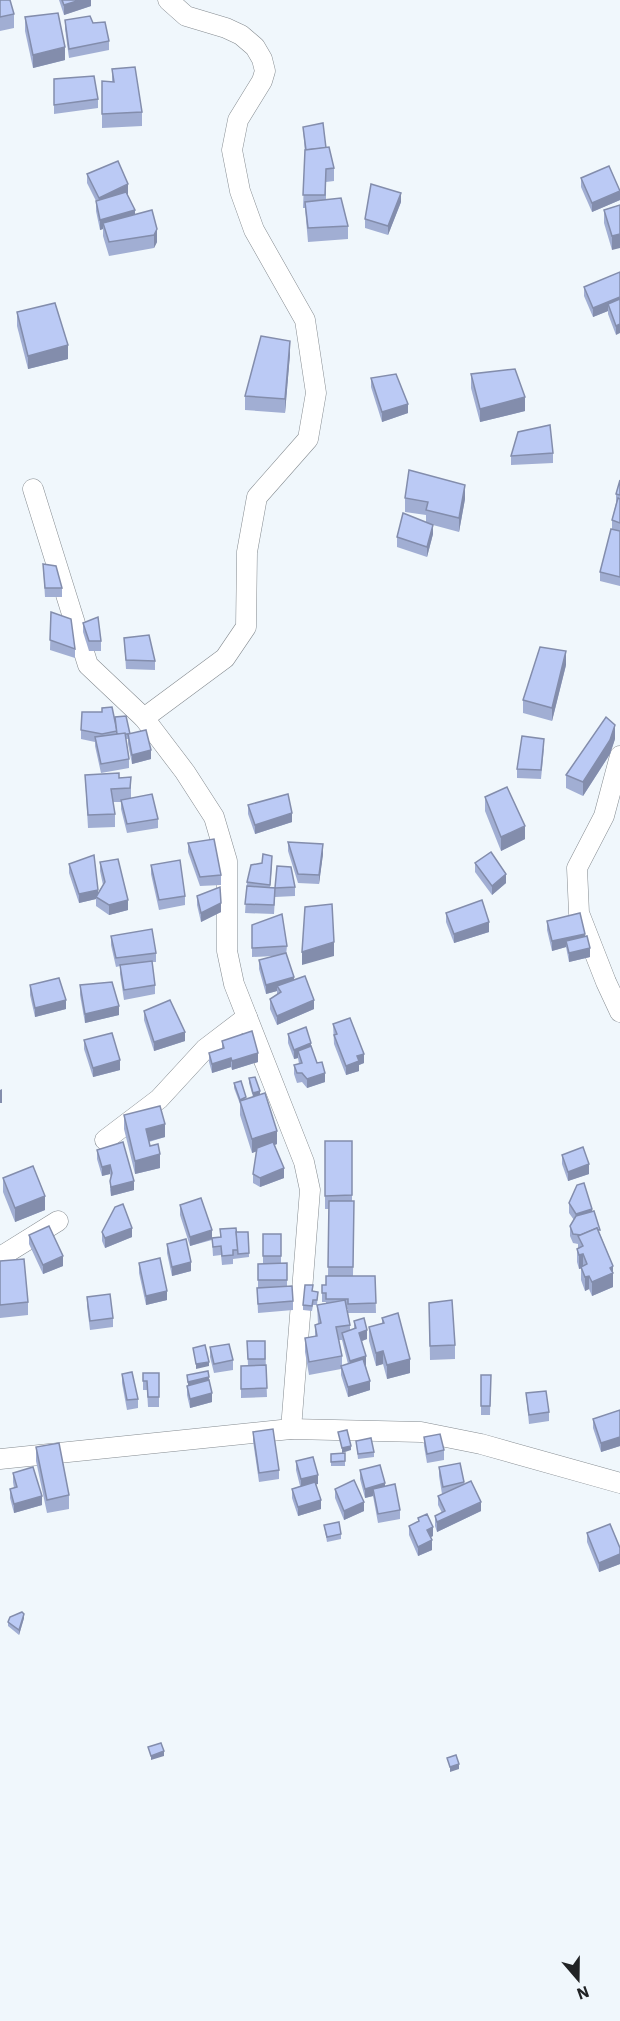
<svg xmlns="http://www.w3.org/2000/svg" width="620" height="2021" viewBox="0 0 620 2021" font-family="'IBM Plex Sans',sans-serif">
<rect width="100%" height="100%" fill="#f0f7fc"/>
<g fill="none" stroke-linecap="round" stroke-linejoin="round">
<defs>
<g id="minor">
<path d="M33 489 88 665 144 718 185 772 214 817 227 861V951L234 984 304 1162 310 1190 291 1429"/>
<path d="M144 718 225 658 246 627 247 552 257 497 308 439 316 393 305 320 254 230 240 191 232 150 238 120 262 81 265 71 262 59 255 47 241 35 226 28 186 16 168 0"/>
<path d="M620 756 604 816 577 868 579 913 606 982 620 1012"/>
<path d="M105 1140 159 1099 205 1049 247 1017"/>
<path d="M0 1257 58 1221"/>
<path d="M0 1459 291 1429 421 1432 481 1444 620 1483"/>
</g>
</defs>
<use href="#minor" stroke="#858b90" stroke-width="21"/>
<use href="#minor" stroke="#fff" stroke-width="20"/>
</g>
<g fill="#a1aed3" fill-rule="evenodd">
<path d="M0 0 14 14V28L0 31Z"/>
<path d="M59 0H91V6L64 15Z"/>
<path d="M25 17 65 60 33 68 25 31Z"/>
<path d="M65 20 93 23 109 41V50L69 58 65 29Z"/>
<path d="M112 69 142 112V126L102 128V81L112 82Z"/>
<path d="M54 79 98 99V108L54 114Z"/>
<path d="M303 127 326 148 334 168V181L326 182V199L348 226V239L308 242 305 208H303L305 154Z"/>
<path d="M87 174 128 194H127L135 215 152 210 157 242 154 248 109 256 103 236V229L100 230 96 211V201L87 183Z"/>
<path d="M581 178 620 200 592 212 581 187Z"/>
<path d="M401 202 388 235 365 228V219Z"/>
<path d="M620 205 612 250 604 223V210Z"/>
<path d="M620 272 616 335 608 314V311L593 317 584 296V287Z"/>
<path d="M17 312 68 359 28 369 17 326Z"/>
<path d="M290 354 285 413 245 410V396Z"/>
<path d="M471 374 525 411 480 422 471 388Z"/>
<path d="M371 378 408 413 382 422 371 387Z"/>
<path d="M553 453V463L511 465V456Z"/>
<path d="M620 480V586L600 581V572L612 529V520L616 503V494Z"/>
<path d="M405 498 465 499 459 532 433 525V534L427 557 397 547V537L426 522V515L405 512Z"/>
<path d="M43 564 62 588V597H45Z"/>
<path d="M51 612 75 649V658L50 650Z"/>
<path d="M83 623 101 641V651H89L83 632Z"/>
<path d="M124 638 155 661V670L126 669Z"/>
<path d="M566 665 552 721 523 713V700Z"/>
<path d="M115 720 130 734 151 759 132 764 128 744V739H126L129 759V768L101 773 95 746V742L81 739V730Z"/>
<path d="M615 739 610 754 583 796 566 788V775Z"/>
<path d="M544 748 541 779 517 778V769Z"/>
<path d="M85 775 119 778 131 777V798L158 819V828L127 833 121 809V802H113L115 814V827L88 828Z"/>
<path d="M485 797 525 839 501 851 485 811Z"/>
<path d="M248 805 292 822 255 834 248 814Z"/>
<path d="M288 842 323 854 319 884 298 883 288 851Z"/>
<path d="M188 843 221 875V885L200 886 188 852Z"/>
<path d="M100 862 128 910 109 915 96 906V899L79 903 69 873V864L98 893 103 885 100 871Z"/>
<path d="M475 863 506 883 492 895 475 872Z"/>
<path d="M151 865 185 896V905L159 910 151 874Z"/>
<path d="M272 866 270 887H295V896L275 897 274 914 245 913 247 882Z"/>
<path d="M197 896 221 912 201 922 197 905Z"/>
<path d="M446 913 489 932 454 943 446 922Z"/>
<path d="M547 921 585 936 590 957 569 962 566 947 552 951 547 930Z"/>
<path d="M252 925 287 946 286 955 294 980 314 1009 277 1025 270 1009V999L277 995V991L266 994 259 969V960L274 956 252 957Z"/>
<path d="M111 936 156 953V962H152L155 985V994L124 1000 120 974V966L116 967 111 945Z"/>
<path d="M30 985 66 1009 35 1017 30 995Z"/>
<path d="M80 985 119 1015 85 1023 80 995Z"/>
<path d="M144 1011 185 1041 154 1051 144 1020Z"/>
<path d="M333 1024 364 1063 359 1065V1071L346 1075 334 1044Z"/>
<path d="M288 1034 311 1047 317 1063 325 1082 307 1088 302 1082 297 1083 294 1074V1065L299 1064 298 1058 294 1059 288 1043Z"/>
<path d="M84 1040 120 1070 93 1077 84 1049Z"/>
<path d="M222 1041 258 1062 232 1070 231 1067 212 1073 209 1062V1053L222 1049Z"/>
<path d="M249 1078 260 1095 277 1144 275 1145 284 1178 260 1187 253 1183V1174L257 1151 252 1153 240 1115V1104L234 1088V1083L246 1099 253 1097 249 1083Z"/>
<path d="M124 1115 165 1137 149 1142 160 1168 135 1174 124 1129Z"/>
<path d="M325 1141H352V1201H354L353 1276H375L376 1313H348V1309H347L350 1325V1330L354 1329V1321L367 1339 362 1341 370 1390 348 1397 341 1375V1369L309 1375 305 1352V1338L315 1336V1325L318 1324 317 1305 326 1303V1302H322V1285H326L328 1276 329 1209H325ZM339 1340H342L348 1364 342 1366V1356Z"/>
<path d="M97 1150 134 1190 111 1196 110 1190V1181L111 1177 110 1174 102 1176 97 1159Z"/>
<path d="M562 1155 589 1174 568 1181 562 1164Z"/>
<path d="M3 1178 45 1210 15 1222 3 1192Z"/>
<path d="M569 1203 592 1212 600 1234 613 1266V1287L592 1296 589 1289 585 1291 581 1280V1268L579 1269 577 1262V1249L578 1248V1244L573 1243 570 1236V1226L574 1220 569 1213Z"/>
<path d="M180 1205 212 1238 220 1237V1229L236 1232 249 1253V1257L233 1259V1264L222 1265 221 1255 213 1256 212 1240 190 1246 180 1215Z"/>
<path d="M102 1232 132 1237 105 1248 102 1241Z"/>
<path d="M263 1234H281V1263H287V1286L293 1301V1310L258 1313 257 1288H258V1264H263Z"/>
<path d="M29 1235 63 1266 43 1274 29 1244Z"/>
<path d="M167 1244 191 1271 172 1276 167 1253Z"/>
<path d="M0 1261 28 1302V1315L0 1318Z"/>
<path d="M139 1263 167 1300 146 1305 139 1273Z"/>
<path d="M313 1291 318 1292 317 1305H313L312 1311 303 1310V1305Z"/>
<path d="M87 1297 113 1318V1327L90 1330 87 1306Z"/>
<path d="M429 1303 455 1345V1359L430 1360Z"/>
<path d="M382 1318 410 1373 387 1379 383 1364 376 1366 369 1341V1327L382 1324Z"/>
<path d="M247 1341H265L267 1397 241 1398V1366H248Z"/>
<path d="M210 1347 233 1360V1370L214 1373 210 1357Z"/>
<path d="M143 1373H159V1407H148L147 1390H143Z"/>
<path d="M122 1374 138 1399V1408L127 1410 122 1383Z"/>
<path d="M187 1375 209 1382 212 1402 190 1408 187 1395V1386L188 1385Z"/>
<path d="M481 1375H491L490 1415H481Z"/>
<path d="M526 1393 549 1412V1421L529 1424Z"/>
<path d="M620 1410V1446L601 1452 593 1428V1419Z"/>
<path d="M253 1432 279 1470V1479L259 1482 253 1441Z"/>
<path d="M424 1437 444 1450V1460L427 1463 424 1446Z"/>
<path d="M356 1441 374 1452V1457L358 1459Z"/>
<path d="M36 1447 69 1495V1509L47 1513 36 1461Z"/>
<path d="M345 1453V1466H331V1454Z"/>
<path d="M296 1461 318 1484H316L321 1509 298 1516 292 1498V1489L300 1486 296 1470Z"/>
<path d="M439 1467 464 1482V1484L481 1511 437 1532 435 1526V1516L442 1513 438 1505V1496L442 1494 439 1476Z"/>
<path d="M360 1470 385 1486 400 1510V1519L378 1523 373 1496 365 1498 360 1479Z"/>
<path d="M13 1473 42 1505 14 1513 10 1498V1489L14 1488 13 1482Z"/>
<path d="M335 1489 364 1511 344 1520 335 1498Z"/>
<path d="M418 1518 433 1536 431 1537 432 1550 418 1556 409 1535V1526L418 1522Z"/>
<path d="M324 1525 341 1534V1539L327 1542Z"/>
<path d="M587 1533 620 1548V1564L599 1572 587 1542Z"/>
<path d="M24 1618 19 1635 8 1626V1622Z"/>
</g>
<g fill="#838dac">
<path d="M80 0H91V6L64 15V5Z"/>
<path d="M65 47V60L33 68V55Z"/>
<path d="M128 184V194L99 207V198Z"/>
<path d="M620 191V200L592 212V203Z"/>
<path d="M401 193V202L388 235V226Z"/>
<path d="M135 210V220L103 223V229L100 230V220Z"/>
<path d="M157 229V242L154 248V235Z"/>
<path d="M620 234V248L612 250V236Z"/>
<path d="M620 297V306L608 304V311L593 317V308Z"/>
<path d="M620 324V333L616 335V326Z"/>
<path d="M290 341V354L285 413V399Z"/>
<path d="M68 345V359L28 369V356Z"/>
<path d="M525 397V411L480 422V409Z"/>
<path d="M408 404V413L382 422V412Z"/>
<path d="M465 485V499L459 532V518Z"/>
<path d="M433 525V534L427 557V547Z"/>
<path d="M566 651V665L552 721V708Z"/>
<path d="M615 725V739L610 754 583 796V782Z"/>
<path d="M151 750V759L132 764V755Z"/>
<path d="M292 813V822L255 834V825Z"/>
<path d="M525 826V839L501 851V837Z"/>
<path d="M323 844V854L319 884V875Z"/>
<path d="M506 874V883L492 895V886Z"/>
<path d="M98 890V898L96 897V899L79 903V894Z"/>
<path d="M128 900V910L109 915V905Z"/>
<path d="M221 903V912L201 922V913Z"/>
<path d="M489 922V932L454 943V934Z"/>
<path d="M585 934V943L566 941V947L552 951V941Z"/>
<path d="M334 942V956L302 965V952Z"/>
<path d="M590 948V957L569 962V953Z"/>
<path d="M294 977V986H277V991L266 994V985Z"/>
<path d="M66 1000V1009L35 1017V1008Z"/>
<path d="M314 1000V1009L277 1025V1016Z"/>
<path d="M119 1006V1015L85 1023V1014Z"/>
<path d="M185 1032V1041L154 1051V1042Z"/>
<path d="M311 1043V1052L298 1051V1058L294 1059V1050Z"/>
<path d="M258 1053V1062L232 1070V1061Z"/>
<path d="M364 1054V1063L359 1065V1071L346 1075V1066L357 1056Z"/>
<path d="M231 1058V1067L212 1073V1064Z"/>
<path d="M120 1060V1070L93 1077V1068Z"/>
<path d="M325 1073V1082L307 1088V1079Z"/>
<path d="M2 1089V1103H0V1090Z"/>
<path d="M260 1091V1096L253 1098V1093Z"/>
<path d="M165 1124V1137L146 1142V1129Z"/>
<path d="M277 1131V1144L252 1153V1139Z"/>
<path d="M160 1154V1168L135 1174V1161Z"/>
<path d="M589 1164V1174L568 1181V1172Z"/>
<path d="M110 1165V1174L102 1176V1167Z"/>
<path d="M284 1168V1178L260 1187V1178Z"/>
<path d="M134 1181V1190L111 1196V1187Z"/>
<path d="M45 1196V1210L15 1222V1208Z"/>
<path d="M592 1209V1219L576 1223V1214Z"/>
<path d="M132 1228V1237L105 1248V1238Z"/>
<path d="M212 1230V1239L190 1246V1237Z"/>
<path d="M583 1254V1268L579 1269V1255Z"/>
<path d="M63 1256V1266L43 1274V1265Z"/>
<path d="M191 1262V1271L172 1276V1267Z"/>
<path d="M613 1266V1287L592 1296V1282Z"/>
<path d="M589 1276V1289L585 1291V1277Z"/>
<path d="M167 1291V1300L146 1305V1296Z"/>
<path d="M367 1330V1339L359 1342V1333Z"/>
<path d="M383 1351V1364L376 1366V1353Z"/>
<path d="M366 1356V1366L350 1370V1361Z"/>
<path d="M410 1359V1373L387 1379V1365Z"/>
<path d="M209 1362V1366L196 1369V1364Z"/>
<path d="M209 1377V1382L188 1386V1382Z"/>
<path d="M370 1381V1390L348 1397V1387Z"/>
<path d="M212 1393V1402L190 1408V1399Z"/>
<path d="M620 1437V1446L601 1452V1443Z"/>
<path d="M351 1446V1450L342 1453V1448Z"/>
<path d="M318 1475V1484L301 1488V1479Z"/>
<path d="M385 1483V1492L373 1489V1496L365 1498V1489Z"/>
<path d="M42 1496V1505L14 1513V1504Z"/>
<path d="M321 1500V1509L298 1516V1507Z"/>
<path d="M364 1502V1511L344 1520V1511Z"/>
<path d="M481 1502V1511L437 1532V1522Z"/>
<path d="M433 1527V1536L427 1539V1530Z"/>
<path d="M432 1540V1550L418 1556V1547Z"/>
<path d="M620 1554V1564L599 1572V1563Z"/>
<path d="M24 1614V1618L19 1635V1630Z"/>
<path d="M164 1751V1756L151 1760V1756Z"/>
<path d="M459 1764V1769L450 1772V1767Z"/>
</g>
<g fill="#bbcaf5" stroke="#838dac" stroke-width="1.5">
<path d="M0 0H10L14 14 0 17Z"/>
<path d="M62 0H80L64 5Z"/>
<path d="M58 13 65 47 33 55 25 17Z"/>
<path d="M90 16 93 23 105 22 109 41 69 49 65 20Z"/>
<path d="M135 67 142 112 102 114V81L114 82 112 69Z"/>
<path d="M94 76 98 99 54 105V79Z"/>
<path d="M323 123 326 148 306 150 303 127Z"/>
<path d="M329 147 334 168 326 169 325 195H303L305 150Z"/>
<path d="M118 161 128 184 99 198 87 174Z"/>
<path d="M609 166 620 191 592 203 581 178Z"/>
<path d="M371 184 401 193 388 226 365 219Z"/>
<path d="M126 192 135 210 100 220 96 201Z"/>
<path d="M341 198 348 226 308 228 305 202Z"/>
<path d="M620 205V234L612 236 604 210Z"/>
<path d="M152 210 157 229 154 235 109 242 103 223Z"/>
<path d="M620 272V297L593 308 584 287Z"/>
<path d="M620 299V324L616 326 608 304Z"/>
<path d="M55 303 68 345 28 356 17 312Z"/>
<path d="M261 336 290 341 285 399 245 396Z"/>
<path d="M515 369 525 397 480 409 471 374Z"/>
<path d="M396 374 408 404 382 412 371 378Z"/>
<path d="M550 425 553 453 511 456 518 432Z"/>
<path d="M409 470 465 485 459 518 426 510 428 502 405 498Z"/>
<path d="M620 480V495L616 494Z"/>
<path d="M618 498 620 499V523L612 520Z"/>
<path d="M403 513 433 525 427 547 397 537Z"/>
<path d="M611 529 620 531V577L600 572Z"/>
<path d="M43 564 56 566 62 588H45Z"/>
<path d="M51 612 71 619 75 649 50 640Z"/>
<path d="M98 617 101 641H89L83 623Z"/>
<path d="M149 635 155 661 126 660 124 638Z"/>
<path d="M540 647 566 651 552 708 523 700Z"/>
<path d="M112 707 117 731 102 734 81 730 82 712H102V708Z"/>
<path d="M126 716 130 734H117L115 717Z"/>
<path d="M606 717 615 725 610 740 583 782 566 775Z"/>
<path d="M146 730 151 750 132 755 128 734Z"/>
<path d="M125 733 129 759 101 764 95 737Z"/>
<path d="M522 736 544 739 541 770 517 769Z"/>
<path d="M119 773V778L131 777 130 788 111 789 115 814 88 815 85 775Z"/>
<path d="M507 787 525 826 501 837 485 797Z"/>
<path d="M152 794 158 819 127 824 121 800Z"/>
<path d="M288 794 292 813 255 825 248 805Z"/>
<path d="M214 839 221 875 200 877 188 843Z"/>
<path d="M288 842 323 844 319 875 298 874Z"/>
<path d="M491 852 506 874 492 886 475 863Z"/>
<path d="M263 854 272 856 270 885 247 882 251 865 262 863Z"/>
<path d="M94 855 98 890 79 894 69 864Z"/>
<path d="M118 859 128 900 109 905 96 897 105 882 100 862Z"/>
<path d="M180 860 185 896 159 900 151 865Z"/>
<path d="M277 866 291 867 295 887 275 888Z"/>
<path d="M247 886 275 888 274 905 245 904Z"/>
<path d="M220 887 221 903 201 913 197 896Z"/>
<path d="M482 900 489 922 454 934 446 913Z"/>
<path d="M332 904 334 942 302 952 305 907Z"/>
<path d="M580 913 585 934 552 941 547 921Z"/>
<path d="M282 914 287 946 252 948V925Z"/>
<path d="M152 929 156 953 116 958 111 936Z"/>
<path d="M587 936 590 948 569 953 566 941Z"/>
<path d="M286 953 294 977 266 985 259 960Z"/>
<path d="M152 961 155 985 124 990 120 965Z"/>
<path d="M305 976 314 1000 277 1016 270 999 281 992 277 986Z"/>
<path d="M59 978 66 1000 35 1008 30 985Z"/>
<path d="M112 982 119 1006 85 1014 80 985Z"/>
<path d="M170 1000 185 1032 154 1042 144 1011Z"/>
<path d="M350 1018 364 1054 357 1056 359 1061 346 1066 334 1035 337 1034 333 1024Z"/>
<path d="M306 1027 311 1043 294 1050 288 1034Z"/>
<path d="M252 1031 258 1053 232 1061 231 1058 212 1064 209 1053 224 1048 222 1041Z"/>
<path d="M112 1033 120 1060 93 1068 84 1040Z"/>
<path d="M311 1046 317 1063 322 1062 325 1073 307 1079 302 1073H297L294 1065 302 1063 298 1051Z"/>
<path d="M255 1077 260 1091 253 1093 249 1078Z"/>
<path d="M241 1081 246 1097 240 1100 234 1083Z"/>
<path d="M265 1093 277 1131 252 1139 240 1101Z"/>
<path d="M160 1106 165 1124 146 1129 150 1146 158 1144 160 1154 135 1161 124 1115Z"/>
<path d="M325 1141H352V1195L325 1196Z"/>
<path d="M123 1142 134 1181 111 1187 110 1181 112 1173 110 1165 102 1167 97 1150Z"/>
<path d="M273 1142 284 1168 260 1178 253 1174 257 1148Z"/>
<path d="M583 1147 589 1164 568 1172 562 1155Z"/>
<path d="M33 1166 45 1196 15 1208 3 1178Z"/>
<path d="M584 1183 592 1209 576 1214 569 1203 577 1185Z"/>
<path d="M201 1198 212 1230 190 1237 180 1205Z"/>
<path d="M329 1201H354L353 1267H328Z"/>
<path d="M123 1204 132 1228 105 1238 102 1232 115 1207Z"/>
<path d="M594 1211 600 1230H598L597 1228 581 1235 573 1234 570 1226 576 1216Z"/>
<path d="M49 1226 63 1256 43 1265 29 1235Z"/>
<path d="M236 1228 238 1250H233V1255L222 1256 221 1246 213 1247 212 1238 221 1237 220 1229Z"/>
<path d="M597 1228 613 1266 610 1268 613 1273 592 1282 589 1276 585 1277 581 1267 587 1264 583 1254 579 1255 577 1249 583 1246 578 1236Z"/>
<path d="M236 1232H248L249 1253 238 1254Z"/>
<rect x="263" y="1234" width="18" height="22"/>
<path d="M186 1239 191 1262 172 1267 167 1244Z"/>
<path d="M160 1258 167 1291 146 1296 139 1263Z"/>
<path d="M24 1259 28 1302 0 1305V1261Z"/>
<path d="M287 1263V1280H258V1264Z"/>
<path d="M326 1276H375L376 1303 348 1304V1299H326V1293H322V1285H326Z"/>
<path d="M305 1285H313L312 1291 318 1292 317 1300H313L312 1306 303 1305Z"/>
<path d="M292 1286 293 1301 258 1304 257 1288Z"/>
<path d="M110 1294 113 1318 90 1321 87 1297Z"/>
<path d="M345 1300 350 1325 336 1327 342 1356 309 1362 305 1338 317 1336 315 1325 321 1323 317 1305Z"/>
<path d="M452 1300 455 1345 430 1346 429 1303Z"/>
<path d="M398 1313 410 1359 387 1365 383 1351 376 1353 369 1327 384 1323 382 1318Z"/>
<path d="M364 1318 367 1330 359 1333 366 1356 350 1361 342 1333 356 1328 354 1321Z"/>
<path d="M247 1341H265V1359H248Z"/>
<path d="M229 1344 233 1360 214 1364 210 1347Z"/>
<path d="M205 1345 209 1362 196 1364 193 1348Z"/>
<path d="M363 1359 370 1381 348 1387 341 1366Z"/>
<path d="M266 1365 267 1388 241 1389V1366Z"/>
<path d="M208 1371 209 1377 188 1382 187 1375Z"/>
<path d="M132 1372 138 1399 127 1400 122 1374Z"/>
<path d="M143 1373H159V1397H148L147 1381H143Z"/>
<path d="M481 1375H491L490 1406H481Z"/>
<path d="M209 1380 212 1393 190 1399 187 1386Z"/>
<path d="M546 1391 549 1412 529 1415 526 1393Z"/>
<path d="M620 1410V1437L601 1443 593 1419Z"/>
<path d="M273 1429 279 1470 259 1473 253 1432Z"/>
<path d="M347 1430 351 1446 342 1448 338 1432Z"/>
<path d="M440 1434 444 1450 427 1454 424 1437Z"/>
<path d="M371 1438 374 1452 358 1454 356 1441Z"/>
<path d="M59 1443 69 1495 47 1500 36 1447Z"/>
<path d="M345 1453V1461L331 1462V1454Z"/>
<path d="M313 1457 318 1475 301 1479 296 1461Z"/>
<path d="M460 1463 464 1482 443 1487 439 1467Z"/>
<path d="M380 1465 385 1483 365 1489 360 1470Z"/>
<path d="M33 1467 42 1496 14 1504 10 1489 17 1487 13 1473Z"/>
<path d="M354 1480 364 1502 344 1511 335 1489Z"/>
<path d="M471 1481 481 1502 437 1522 435 1516 445 1511 438 1496Z"/>
<path d="M315 1482 321 1500 298 1507 292 1489Z"/>
<path d="M395 1484 400 1510 378 1514 373 1489Z"/>
<path d="M427 1514 433 1527 427 1530 432 1540 418 1547 409 1526 419 1521 418 1518Z"/>
<path d="M339 1522 341 1534 327 1537 324 1525Z"/>
<path d="M610 1524 620 1548V1554L599 1563 587 1533Z"/>
<path d="M22 1612 24 1614 19 1630 8 1622 10 1617Z"/>
<path d="M161 1743 164 1751 151 1756 148 1747Z"/>
<path d="M456 1755 459 1764 450 1767 447 1758Z"/>
</g>
<g transform="translate(578 1979) rotate(160)" stroke="#f0f7fc" stroke-width="4.5" paint-order="stroke">
<path d="M0-4.5L10 22L0 15L-10 22Z" fill="#212325"/>
<text y="-9" font-size="16" font-weight="bold" text-anchor="middle" fill="#212325">N</text>
</g>
</svg>
